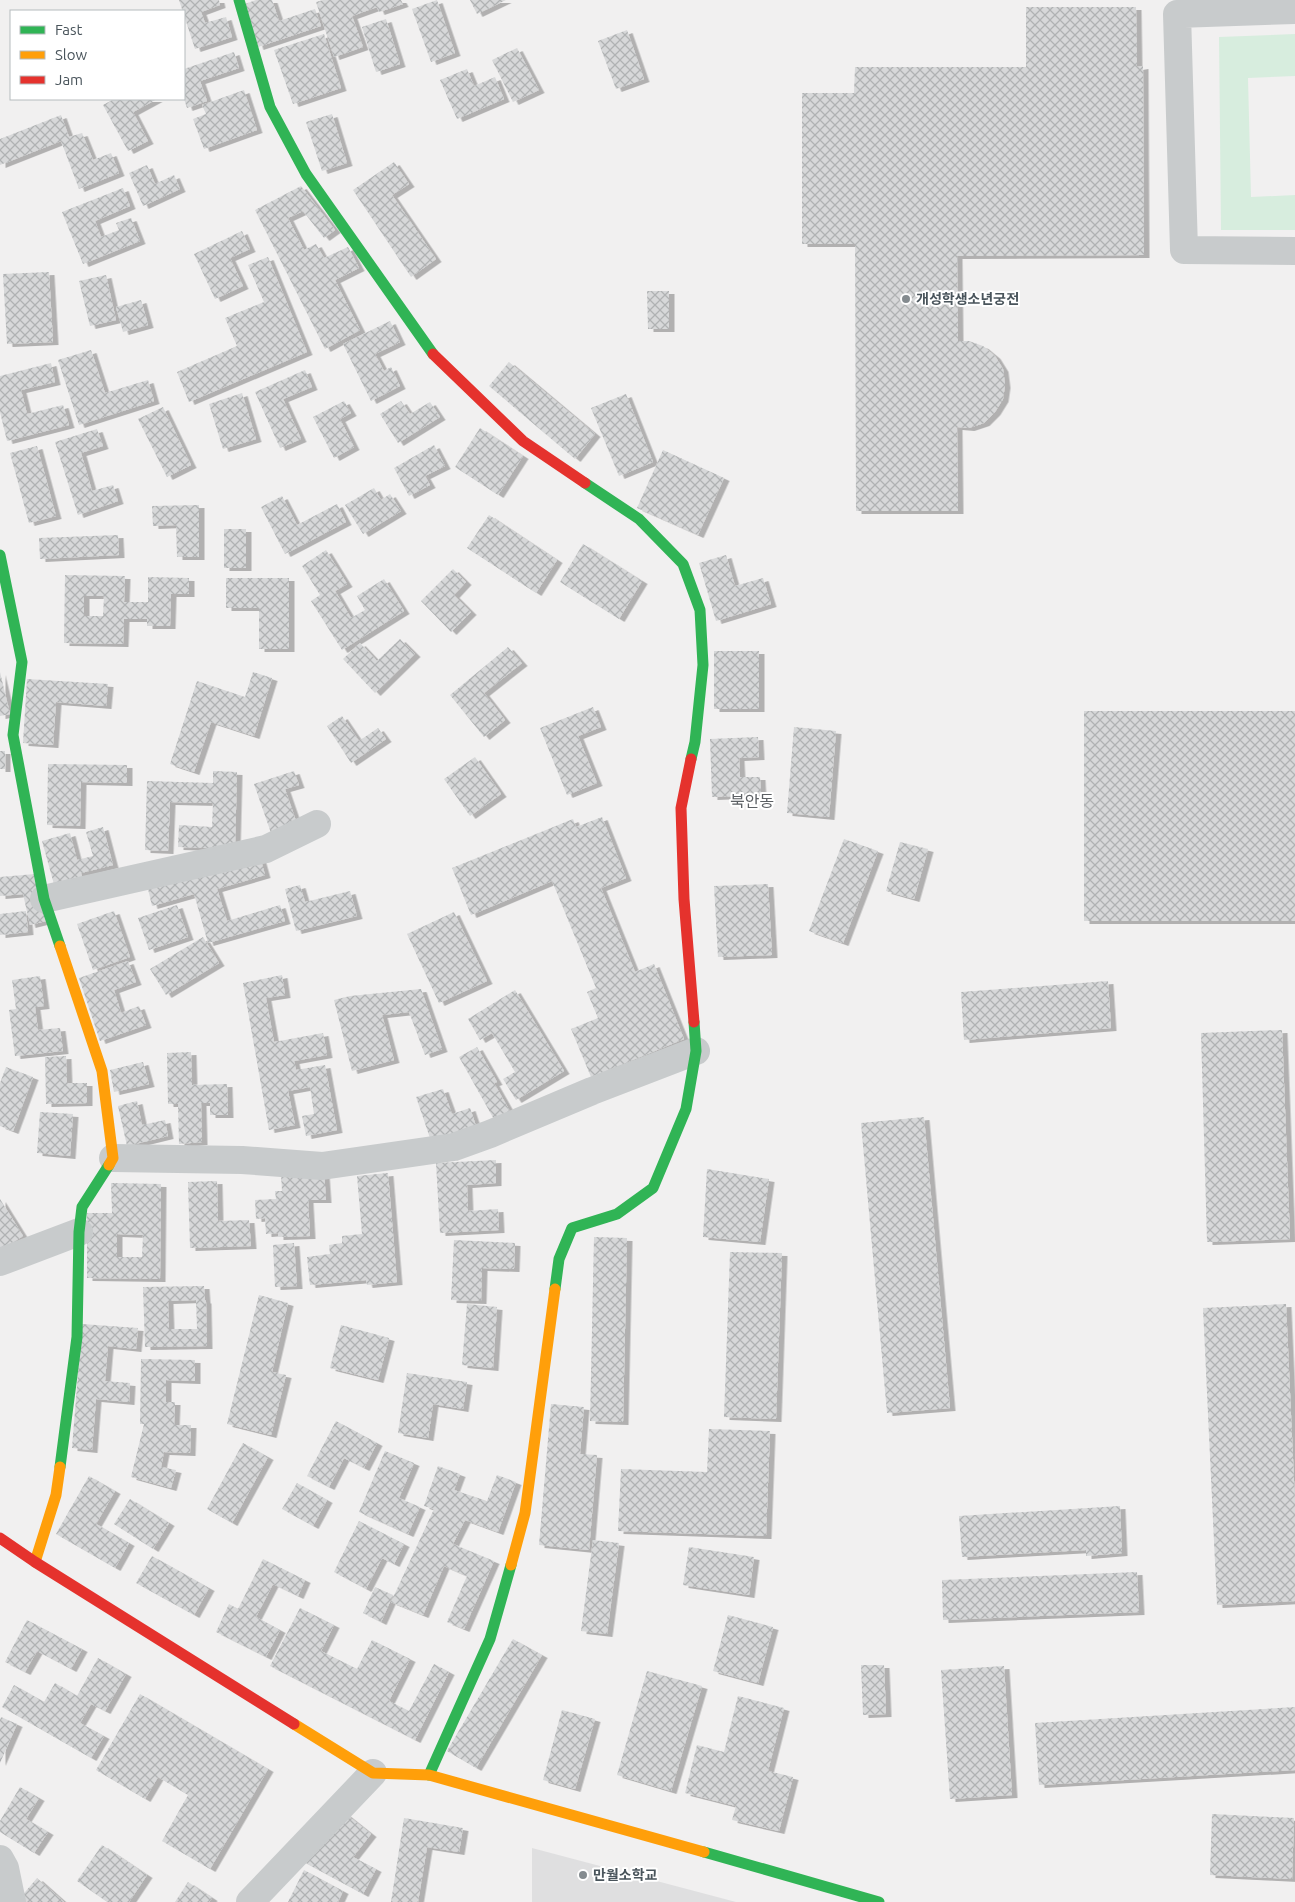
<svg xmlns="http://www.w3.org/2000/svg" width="1295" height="1902" viewBox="0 0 1295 1902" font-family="Ubuntu,'Noto Sans KR',sans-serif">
<defs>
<pattern id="building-cross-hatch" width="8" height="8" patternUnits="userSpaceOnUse" patternTransform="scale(1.25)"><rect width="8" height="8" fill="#d7d8d9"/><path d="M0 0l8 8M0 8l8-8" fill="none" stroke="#b0b2b3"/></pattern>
<filter id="shadow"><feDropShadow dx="5.5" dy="3" stdDeviation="0" flood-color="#0004"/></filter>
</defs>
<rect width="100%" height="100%" fill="#f1f0f0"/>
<path fill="#dfdfe0" d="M532 1848 736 1902H532Z"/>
<path fill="#d7edde" d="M1295 34V76L1248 78 1251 197 1295 195V230H1221L1219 37Z"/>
<g fill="url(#building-cross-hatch)" fill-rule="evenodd" filter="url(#shadow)">
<path d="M179 0H219L220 5 201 12 205 23 226 17 232 37 195 49Z"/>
<path d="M256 0H272L279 21 315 9 321 26 258 47 245 4Z"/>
<path d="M323 0H401L403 4 379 12 377 7 352 16 363 47 334 57 316 2Z"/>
<path d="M437 0 455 53 431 62 412 9Z"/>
<path d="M470 0H506L477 14Z"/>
<path d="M1026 7H1136L1137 67 1143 66 1144 255 957 256 958 341H969L983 346 995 356 1003 369 1005 385 1003 399 995 412 984 423 969 428 957 427 958 511H856L855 244H802V93H854L855 67H1026Z"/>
<path d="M386 19 400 64 376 72 362 27Z"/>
<path d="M627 30 644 79 616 89 598 41Z"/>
<path d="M324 34 341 88 293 104 274 50Z"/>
<path d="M517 48 539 90 513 102 492 60Z"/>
<path d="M234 52 239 68 200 81 207 101 187 108 184 99V69Z"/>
<path d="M467 69 474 86 495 77 504 99 457 119 440 80Z"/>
<path d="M244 90 257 130 204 149 193 119 206 114 202 105Z"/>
<path d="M114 99H157L133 112 148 141 128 151 103 105Z"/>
<path d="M332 114 347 163 322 171 306 122Z"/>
<path d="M61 115 69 137 82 133 93 160 111 153 119 173 79 189 61 141 0 165V139Z"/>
<path d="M394 162 409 184 392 195 436 259 411 277 353 190Z"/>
<path d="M147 165 155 184 174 175 180 189 143 206 129 173Z"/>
<path d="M301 186 335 230 324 238 303 211 288 218 304 250 316 244 324 258 348 247 359 268 335 280 360 330 325 349 255 210Z"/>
<path d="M123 188 130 206 95 221 101 237 119 230 116 223 131 218 140 241 83 264 62 212Z"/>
<path d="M242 231 250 249 230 258 243 286 215 299 194 254Z"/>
<path d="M268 257 307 352 189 402 177 372 237 346 225 318 264 302 248 265Z"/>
<path d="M49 272 53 342 7 344 3 274Z"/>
<path d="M106 275 116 320 90 326 79 281Z"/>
<path d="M647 291H669V329H648Z"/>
<path d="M141 300 148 325 123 332 116 307Z"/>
<path d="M390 321 400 342 375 354 384 371 391 367 400 386 371 401 343 344Z"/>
<path d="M91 350 105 393 148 380 154 401 79 425 58 360Z"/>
<path d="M509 362 595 434 575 459 489 386Z"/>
<path d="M51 363 55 382 21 390 27 414 63 405 69 425 7 441 0 412V376Z"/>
<path d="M305 370 312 387 283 399 301 439 280 448 255 392Z"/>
<path d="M242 393 256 439 223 449 209 404Z"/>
<path d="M626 394 653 462 619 476 591 408Z"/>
<path d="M344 401 351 413 340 419 354 447 334 458 313 417Z"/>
<path d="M401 401 410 414 430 402 440 417 398 443 380 414Z"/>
<path d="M163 407 191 465 167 477 138 419Z"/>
<path d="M480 428 523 456 498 495 455 467Z"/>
<path d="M97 429 103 446 81 453 92 491 113 485 118 501 78 515 55 442Z"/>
<path d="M434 445 445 466 425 476 430 485 409 496 394 468Z"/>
<path d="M37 446 56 516 29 523 10 453Z"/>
<path d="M663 450 724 478 698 535 637 508Z"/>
<path d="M374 488 381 500 390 494 401 511 363 534 345 505Z"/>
<path d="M282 496 297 525 337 504 346 522 285 554 261 507Z"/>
<path d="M199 505V557H177L176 525 153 526 152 506Z"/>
<path d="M489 515 557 560 536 593 467 548Z"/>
<rect x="224" y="529" width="22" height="39"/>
<path d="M118 535 119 555 40 559 39 538Z"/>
<path d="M583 544 642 581 619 619 560 582Z"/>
<path d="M326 550 347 584 335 591 351 618 365 610 357 596 384 579 404 611 342 650 311 601 320 595 302 566Z"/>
<path d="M726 555 735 586 763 578 771 604 716 621 699 563Z"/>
<path d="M453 569 466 582 454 595 471 612 451 632 421 601Z"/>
<path d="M65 575 125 576 124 602H148V577L189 578V594H171L170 626H147V619H124L123 644 64 643ZM84 596H104L103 616H84Z"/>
<path d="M226 578H289V649H259V608H226Z"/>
<path d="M400 639 415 654 375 693 343 659 360 643 377 661Z"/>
<path d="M508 647 522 663 484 693 505 720 484 737 450 695Z"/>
<rect x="714" y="651" width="45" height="58"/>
<path d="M0 672 10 714 0 716Z"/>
<path d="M253 672 272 678 254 736 211 722 194 772 170 764 197 681 245 697Z"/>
<path d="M27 679 108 684 106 706 56 702 53 745 23 743Z"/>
<path d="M593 707 601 727 578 736 597 783 567 795 540 728Z"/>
<rect x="1084" y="711" width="211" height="210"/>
<path d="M342 716 359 741 378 728 386 739 351 763 327 726Z"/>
<path d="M794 727 836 731 829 817 787 813Z"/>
<path d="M758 737 759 757 739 758 740 777H760L761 795 712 797 710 739Z"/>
<rect x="0" y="751" width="5" height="18"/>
<path d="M475 757 501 794 470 816 444 779Z"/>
<path d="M48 764 127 765V783L81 782 80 826 47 825Z"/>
<path d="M213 771 237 772 235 849 178 847 179 825 212 827 213 803 170 802 168 851 145 850 147 781 213 783Z"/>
<path d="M294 771 299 785 285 789 297 824 271 833 254 784Z"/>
<path d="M602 817 626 878 601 888 635 972 654 964 684 1039 591 1077 571 1029 598 1018 587 992 596 988 552 881 471 915 452 868 573 819 576 827Z"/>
<path d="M103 827 113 865 81 873 83 880 55 888 42 841 70 833 77 860 93 856 86 832Z"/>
<path d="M844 839 878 851 843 943 809 931Z"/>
<path d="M900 842 928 849 914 899 886 891Z"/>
<path d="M260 857 265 875 217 889 227 921 280 905 285 921 208 943 194 894 152 906 148 889Z"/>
<path d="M35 874 46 921 30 925 23 894 0 896V877Z"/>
<path d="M768 884 772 955 718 957 714 886Z"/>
<path d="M300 885 305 902 350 891 357 916 296 931 285 889Z"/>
<path d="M177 905 188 937 149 950 138 918Z"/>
<path d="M26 911 28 932 0 935V914Z"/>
<path d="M114 911 130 957 93 970 77 924Z"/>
<path d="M454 912 487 981 439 1003 407 934Z"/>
<path d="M203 937 219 963 166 995 150 969Z"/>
<path d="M128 961 136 982 114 990 121 1013 139 1006 146 1025 100 1041 79 978Z"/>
<path d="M282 975 285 995 266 998 274 1042 323 1033 327 1055 294 1061 296 1070 325 1065 337 1130 306 1136 302 1116 314 1114 310 1087 288 1091 295 1125 269 1130 243 983Z"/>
<path d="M40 976 44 1006 35 1007 38 1030 60 1028 63 1051 15 1056 9 1010 16 1009 12 980Z"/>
<path d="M1108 981 1111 1028 964 1040 961 992Z"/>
<path d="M421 989 442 1049 425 1055 409 1012 382 1015 394 1060 352 1071 334 1000 350 996Z"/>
<path d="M515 990 564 1071 516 1100 503 1079 515 1072 492 1033 480 1040 468 1019Z"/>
<path d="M1282 1030 1290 1239 1207 1242 1201 1033Z"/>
<path d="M477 1047 497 1082 494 1083 512 1115 496 1123 459 1057Z"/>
<path d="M191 1052 192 1085 227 1084 228 1115H210V1103H201L202 1142 179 1144 178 1104H168L167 1053Z"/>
<path d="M66 1056 67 1083H87V1103L46 1104 45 1057Z"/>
<path d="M143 1062 149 1084 114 1092 110 1070Z"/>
<path d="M6 1067 33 1077 13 1131 0 1126V1083Z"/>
<path d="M443 1089 452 1114 470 1108 476 1126 431 1141 416 1097Z"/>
<path d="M137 1101 142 1125 165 1120 168 1136 127 1146 118 1106Z"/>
<path d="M40 1112 73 1114 70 1156 37 1153Z"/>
<path d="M924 1117 950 1408 887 1413 861 1123Z"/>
<path d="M496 1160V1183L467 1185 468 1211 498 1209 499 1230 440 1233 436 1163Z"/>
<path d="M707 1169 769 1179 760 1242 703 1237Z"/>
<path d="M324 1172 326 1200H308L310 1236 278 1237V1233L266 1234 265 1218 256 1219 255 1200 276 1199 275 1191H282L281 1175Z"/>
<path d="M388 1173 397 1282 367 1285 366 1280 310 1285 307 1257 330 1254 329 1245 342 1243V1236L362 1234 357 1176Z"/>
<path d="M217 1181 218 1221 249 1220 251 1246 190 1248 188 1182Z"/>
<path d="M111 1183 161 1184 160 1279 87 1278V1213H112ZM117 1234 143 1235 142 1257H117Z"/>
<path d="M0 1199 23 1236 0 1250Z"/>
<path d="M594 1237 627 1238 623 1422 590 1421Z"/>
<path d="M454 1240 515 1243 514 1269 482 1268 481 1301 451 1300Z"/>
<path d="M294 1243 297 1286 275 1287 273 1245Z"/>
<path d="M730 1252 782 1253 776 1419 724 1417Z"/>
<path d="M204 1286 205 1300 206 1301 207 1346 145 1347 143 1287ZM196 1300 197 1329H169L168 1301Z"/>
<path d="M259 1295 288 1303 272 1372 286 1375 271 1435 227 1424Z"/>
<path d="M467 1304 497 1307 493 1368 462 1365Z"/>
<path d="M1286 1304 1295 1503V1601L1217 1605 1203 1308Z"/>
<path d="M82 1324 138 1328 136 1349 108 1346 105 1381 130 1383 129 1402 96 1399 92 1450 72 1448Z"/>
<path d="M341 1325 389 1338 378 1380 330 1368Z"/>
<path d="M141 1359 195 1360V1381L166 1380V1402H175L174 1425H191L190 1453 164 1452 161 1467 176 1470 171 1488 131 1477 144 1424H140Z"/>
<path d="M407 1373 467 1382 463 1409 433 1404 428 1438 398 1433Z"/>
<path d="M551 1404 584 1407 580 1454 597 1455 589 1550 539 1545Z"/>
<path d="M336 1421 377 1443 364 1468 344 1458 329 1487 307 1476Z"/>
<path d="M709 1429 770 1431 766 1536 618 1531 621 1469 707 1472Z"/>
<path d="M243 1443 268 1457 232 1523 207 1509Z"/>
<path d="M385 1451 414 1463 399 1498 420 1507 408 1534 359 1512Z"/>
<path d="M438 1466 460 1474 454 1490 487 1501 497 1475 516 1482 498 1532 465 1520 453 1544 494 1561 464 1629 447 1622 467 1576 444 1566 423 1615 391 1602 434 1509 424 1506Z"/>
<path d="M89 1476 115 1491 96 1524 129 1543 115 1568 56 1534Z"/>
<path d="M297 1483 327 1500 313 1526 282 1509Z"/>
<path d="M130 1499 169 1523 153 1549 114 1524Z"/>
<path d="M1120 1506 1122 1553 1086 1556V1550L962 1557 959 1516Z"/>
<path d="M359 1521 404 1544 394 1564 382 1558 366 1589 334 1572Z"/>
<path d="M593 1540 619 1543 607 1634 581 1631Z"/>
<path d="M689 1547 754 1557 749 1595 683 1585Z"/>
<path d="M152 1556 209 1588 194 1615 136 1583Z"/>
<path d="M263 1559 305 1580 298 1596 273 1584 256 1617 280 1630 266 1657 216 1632 229 1604 238 1609Z"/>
<path d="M1137 1572 1139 1612 943 1620 942 1580Z"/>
<path d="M375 1587 393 1595 381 1622 363 1613Z"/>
<path d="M300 1608 334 1625 321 1651 357 1669 372 1640 410 1659 389 1701 409 1711 434 1664 449 1672 415 1740 270 1666Z"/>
<path d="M728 1615 773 1627 758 1683 713 1671Z"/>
<path d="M27 1620 82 1649 71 1669 37 1651 25 1672 5 1662Z"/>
<path d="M513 1639 542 1655 476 1768 447 1751Z"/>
<path d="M98 1658 126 1674 105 1711 91 1704 80 1723 104 1736 91 1758 2 1707 14 1685 44 1702 55 1683 77 1696Z"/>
<path d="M861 1665H884L886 1714 863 1715Z"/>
<path d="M1004 1666 1012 1795 950 1799 941 1670Z"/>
<path d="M647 1671 702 1686 671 1791 617 1775Z"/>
<path d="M140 1694 268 1769 210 1869 162 1841 188 1795 158 1777 145 1799 96 1770Z"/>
<path d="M738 1696 784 1708 768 1771 793 1777 779 1831 732 1820 736 1806 685 1793 697 1745 724 1752Z"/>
<path d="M1295 1707V1770L1039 1785 1035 1723Z"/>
<path d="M562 1710 595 1719 575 1789 543 1780Z"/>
<path d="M1 1717 17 1724 0 1763V1720Z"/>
<path d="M20 1787 39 1798 26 1819 48 1832 34 1853 0 1832V1821Z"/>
<path d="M342 1811 371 1834 353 1857 376 1869 363 1894 302 1861Z"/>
<path d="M1212 1814 1294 1818 1292 1879 1210 1875Z"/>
<path d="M404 1818 463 1828 459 1852 427 1847 418 1902H391Z"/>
<path d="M102 1845 147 1875 129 1902H107L77 1881Z"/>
<path d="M304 1870 343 1891 338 1902H288Z"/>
<path d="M37 1878 64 1902H25L20 1898Z"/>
<path d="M188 1882 212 1898 209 1902H175Z"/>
</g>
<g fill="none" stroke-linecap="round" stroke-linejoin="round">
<g stroke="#c8cbcc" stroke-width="28">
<path d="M1295 10 1177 14 1184 250 1295 251"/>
<path d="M44 899 266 849 317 824"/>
<path d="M113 1158 242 1160 322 1166 454 1147 490 1134 592 1091 696 1051"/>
<path d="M0 1262 79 1232"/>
<path d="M0 1859 5 1868 12 1902"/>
<path d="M250 1902 373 1773"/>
</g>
<g stroke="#30b455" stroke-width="11">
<path d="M239 0 270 107 306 174 433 354"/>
<path d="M585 483 639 519 683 564 700 610 703 665 695 742 691 759"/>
<path d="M0 555 22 662 13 735 44 899 60 946"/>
<path d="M555 1289 559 1259 572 1228 617 1214 653 1188 686 1109 696 1051 694 1022"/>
<path d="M60 1467 77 1337 79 1232 82 1207 109 1165"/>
<path d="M429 1775 490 1639 511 1565"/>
<path d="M704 1852 879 1902"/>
</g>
<g stroke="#ff9f0a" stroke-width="11">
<path d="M60 946 102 1071 113 1158 109 1165"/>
<path d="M35 1562 56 1495 60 1467"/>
<path d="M511 1565 525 1513 555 1289"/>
<path d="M294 1724 373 1773 429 1775 704 1852"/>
</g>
<g stroke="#e5322d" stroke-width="11">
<path d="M433 354 523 441 585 483"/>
<path d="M691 759 681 808 684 899 694 1022"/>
<path d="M0 1538 35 1562 294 1724"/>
</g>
</g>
<g fill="#848b8f" stroke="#fff" stroke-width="2">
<circle cx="906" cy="299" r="5"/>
<circle cx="583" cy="1875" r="5"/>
</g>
<g text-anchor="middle" stroke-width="4" stroke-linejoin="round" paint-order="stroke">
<g font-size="14" font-weight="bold" fill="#49545b" stroke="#fff" text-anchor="start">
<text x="916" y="304">개성학생소년궁전</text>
<text x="593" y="1880">만월소학교</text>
</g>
<g font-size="16" fill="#5c6064" stroke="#fff">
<text x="752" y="807">북안동</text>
</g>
</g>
<rect x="10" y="10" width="175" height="90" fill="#ffffff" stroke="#b6bbbd"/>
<rect x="20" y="26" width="25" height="8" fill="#30b455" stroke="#b6bbbd"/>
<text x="55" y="35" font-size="15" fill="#49545b">Fast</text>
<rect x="20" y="51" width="25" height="8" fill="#ff9f0a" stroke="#b6bbbd"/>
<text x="55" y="60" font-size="15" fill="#49545b">Slow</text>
<rect x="20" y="76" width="25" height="8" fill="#e5322d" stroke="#b6bbbd"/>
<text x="55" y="85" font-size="15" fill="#49545b">Jam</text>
</svg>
